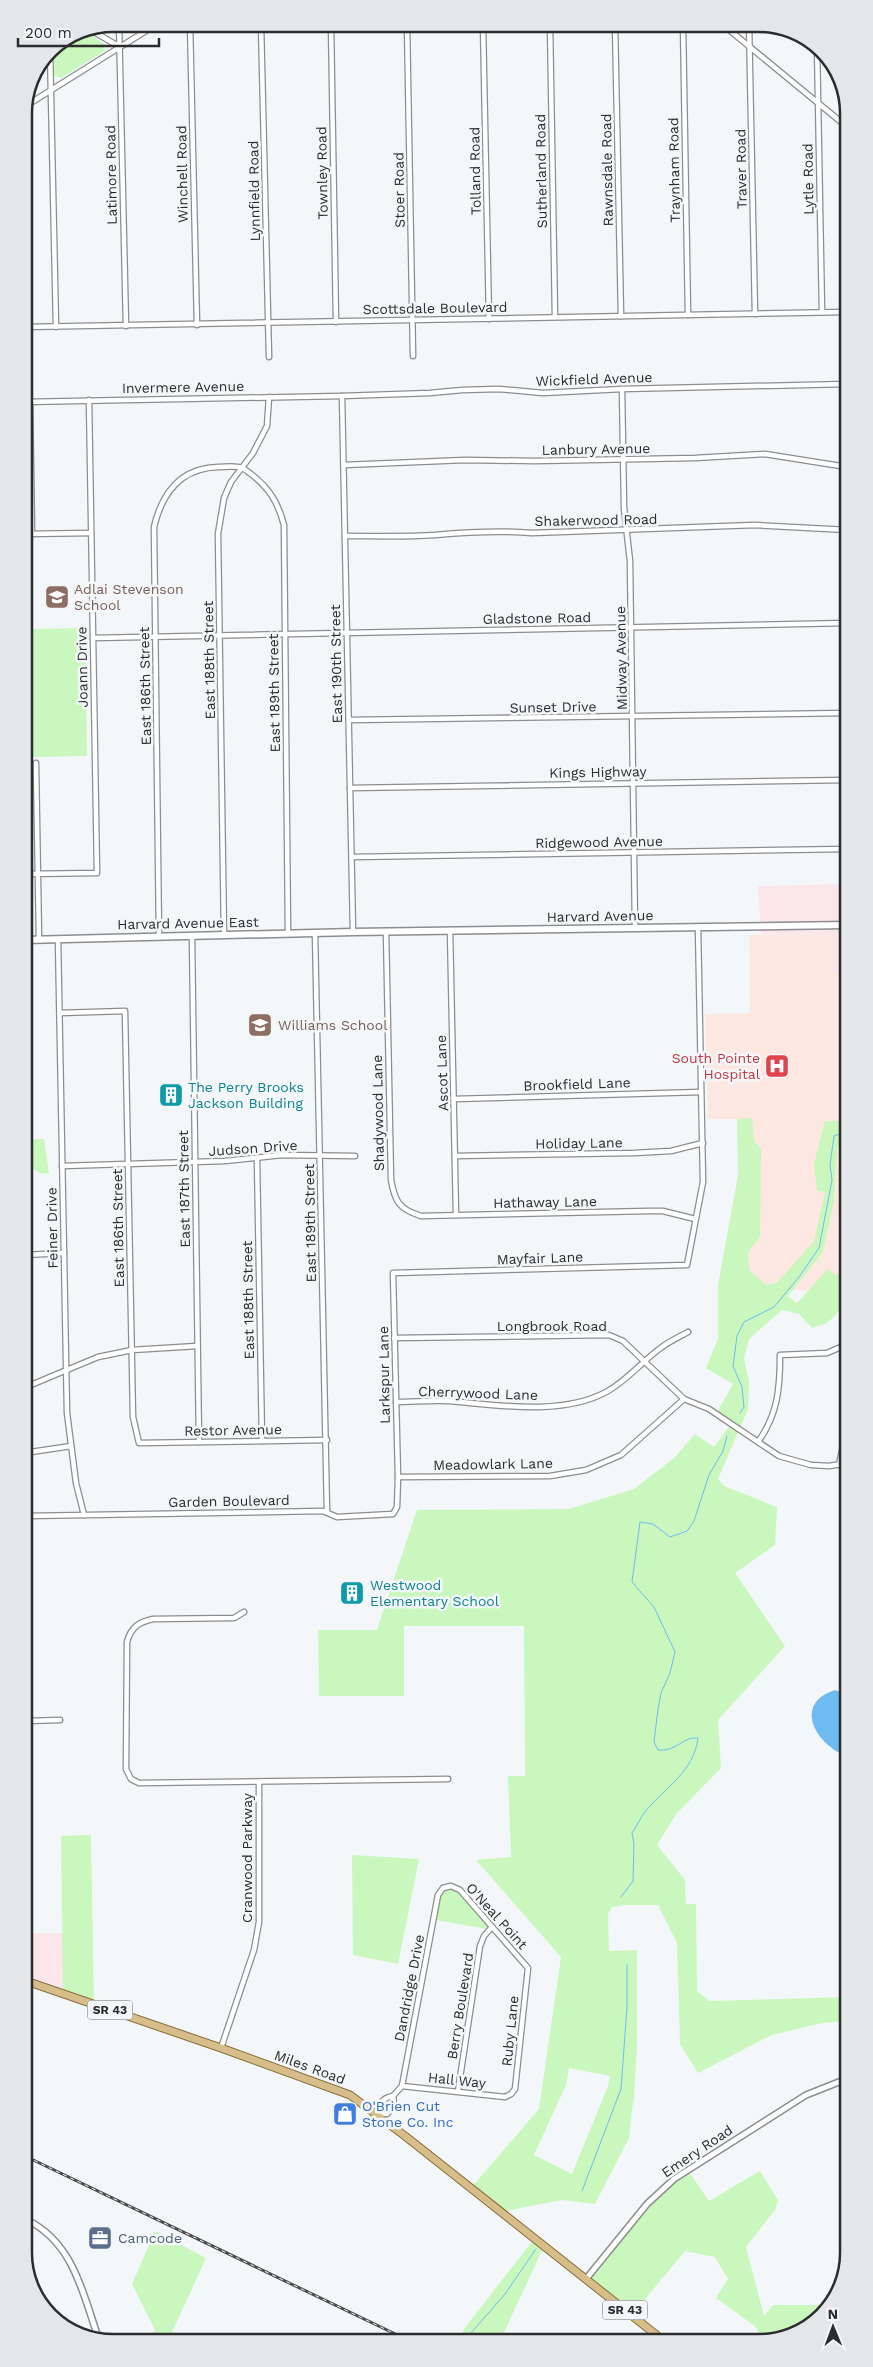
<svg xmlns="http://www.w3.org/2000/svg" width="873" height="2367" viewBox="0 0 873 2367" font-family="'Work Sans',sans-serif">
<rect width="100%" height="100%" fill="#f4f7f9"/>
<g fill="#fbe6eb">
<path d="M847 884V973H832L830 934H761L758 886Z"/>
<path d="M26 1933H63V1994L26 1982Z"/>
</g>
<path fill="#fce8e1" d="M831 934 832 973H847L848 1293 732 1287 744 1119H708L705 1014 750 1013 749 935Z"/>
<g fill="#c9f7bd" fill-rule="evenodd">
<path d="M79 30H84L104 44 105 51 61 78 54 76V48Z"/>
<path d="M85 628 87 756 25 757V629Z"/>
<path d="M752 1118 754 1141 761 1149 760 1237 748 1252 749 1270 766 1285 777 1283 814 1241 825 1192 817 1191 814 1164 825 1121H848V1140L837 1149 834 1201 823 1252 788 1296 797 1303 828 1269 848 1283C848 1297 839 1314 828 1322 824 1325 817 1326 812 1328L799 1314 782 1310 749 1339 744 1358 749 1382 748 1409 718 1479 724 1486 777 1507 775 1545 735 1573 785 1646 718 1720 721 1768 676 1814 657 1845 685 1880 686 1904H696L697 1991 709 2001 849 1997V2021L822 2023 772 2035 698 2073 680 2044 677 1943 658 1905H626L612 1907 608 1914 609 1951 637 1950V2043L634 2100 632 2108 629 2138 595 2204 562 2200 500 2212 471 2188 539 2109 561 1957 476 1860 511 1857 508 1776H525L524 1626H404V1696H319L318 1630H377L417 1510 569 1509 634 1489 674 1458 695 1434 714 1447 731 1424 716 1414 733 1384 706 1368 718 1339V1285L738 1175 737 1119ZM569 2068 610 2076 608 2086 572 2174 534 2155 566 2085Z"/>
<path d="M25 1139H44L49 1174 39 1173 25 1162Z"/>
<path d="M91 1835 94 2005 63 1994 61 1836Z"/>
<path d="M352 1855 419 1859 398 1964 353 1955Z"/>
<path d="M452 1888 458 1891 487 1924V1929L436 1920C438 1908 437 1889 452 1888Z"/>
<path d="M687 2169 709 2201 760 2171 778 2200 775 2210 746 2247 764 2316 773 2305H832L831 2308 783 2340H760L756 2327 716 2298 728 2279 715 2257 685 2251 632 2315 586 2279 640 2212Z"/>
<path d="M155 2231 206 2258 167 2343H147L155 2330 132 2284Z"/>
<path d="M534 2239 544 2246 500 2341 459 2342 464 2329Z"/>
</g>
<path fill="#6ebbf2" d="M835 1690 841 1692 848 1704 849 1757C817 1747 791 1704 835 1690Z"/>
<g fill="none" stroke-linecap="round" stroke-linejoin="round">
<g stroke="#6ebbf2" stroke-width="1">
<path d="M740 1413 744 1407 742 1387 733 1366 737 1336 744 1322 774 1307 799 1277 819 1248 832 1180 830 1165 834 1136 848 1131"/>
<path d="M621 1897 633 1881 634 1844 632 1833C636 1827 640 1819 644 1813 664 1788 694 1772 698 1738 683 1736 677 1752 658 1750L654 1742 658 1709 661 1693 670 1673 675 1652 654 1607 632 1582 640 1522 653 1524 670 1537 687 1531 694 1521 709 1475 723 1451 727 1436"/>
<path d="M582 2191 621 2089 627 2007V1965"/>
<path d="M471 2333 505 2294 536 2249"/>
</g>
<defs>
<g id="minor">
<path d="M119 24 126 326"/>
<path d="M190 24 197 325"/>
<path d="M261 24 269 357"/>
<path d="M331 24 336 322"/>
<path d="M407 24 413 356"/>
<path d="M483 24 489 319"/>
<path d="M550 24 555 317"/>
<path d="M615 24 621 316"/>
<path d="M683 24 688 315"/>
<path d="M722 24 846 126"/>
<path d="M749 24 755 314"/>
<path d="M89 29 120 47"/>
<path d="M817 45 822 312"/>
<path d="M50 50 56 327"/>
<path d="M24 107 157 24"/>
<path d="M24 327 846 312"/>
<path d="M622 389 624 508 630 561 635 928"/>
<path d="M342 396 353 932"/>
<path d="M24 402 342 396 430 393 462 390 499 389 543 393 622 389 847 384"/>
<path d="M30 402 32 534"/>
<path d="M344 465 465 460 534 461 695 458 765 454 847 467"/>
<path d="M25 534 91 533"/>
<path d="M345 536C375 536 405 537 435 535 468 532 499 530 532 533L755 525 847 530"/>
<path d="M93 638 847 623"/>
<path d="M349 720 847 713"/>
<path d="M36 763 39 939"/>
<path d="M350 788 847 780"/>
<path d="M352 857 847 849"/>
<path d="M25 874 97 873 89 400"/>
<path d="M450 930 456 1215"/>
<path d="M386 931 391 1180C395 1202 399 1209 421 1216L649 1211H663L695 1219"/>
<path d="M315 933 327 1512"/>
<path d="M224 935 218 534 224 498 231 482 253 453 267 426 269 397"/>
<path d="M192 936 199 1442"/>
<path d="M159 937 154 527C162 493 181 468 218 467 225 467 235 465 242 468 245 469 248 472 251 474 269 488 278 502 284 525L288 933"/>
<path d="M58 939 67 1413 76 1483 84 1515"/>
<path d="M60 1013 125 1011 133 1417 139 1443 327 1440"/>
<path d="M454 1099 701 1092"/>
<path d="M455 1156 634 1153 671 1151 703 1143"/>
<path d="M257 1159 262 1441"/>
<path d="M62 1166 225 1161 282 1155 355 1156"/>
<path d="M25 1255 64 1253"/>
<path d="M394 1338 609 1335 623 1341 684 1399 709 1409 779 1456 811 1465 829 1466 848 1463"/>
<path d="M26 1387 98 1357 132 1350 197 1346"/>
<path d="M396 1402C413 1402 431 1400 449 1401 497 1405 562 1416 606 1392 627 1381 642 1361 662 1347 670 1341 679 1337 688 1332"/>
<path d="M758 1442C778 1414 780 1388 780 1355L827 1353 848 1344"/>
<path d="M31 1452 71 1446"/>
<path d="M839 1465 847 1426 844 1347"/>
<path d="M398 1477 550 1476 586 1470 621 1455 684 1399"/>
<path d="M26 1516 323 1511 337 1517 393 1514 397 1507 398 1477 393 1273 687 1265 703 1182 698 927"/>
<path d="M244 1612 234 1618 153 1619C139 1622 131 1627 127 1642L126 1769 131 1779 139 1783 448 1779"/>
<path d="M26 1717V1822"/>
<path d="M26 1721 60 1720"/>
<path d="M26 1961 27 1981"/>
<path d="M221 2048 254 1950 259 1922V1782"/>
<path d="M458 2091 480 1946 484 1936 492 1927"/>
<path d="M393 2096 402 2086 438 1895 443 1888 451 1886 460 1890 528 1968 515 2089 511 2094 505 2097 402 2086"/>
<path d="M379 2116C384 2107 375 2100 393 2096 395 2103 392 2108 387 2114L381 2113"/>
</g>
<g id="tertiary">
<path d="M27 2220C74 2243 83 2294 99 2340"/>
<path d="M586 2279 647 2204 674 2179 806 2095 849 2078"/>
</g>
<path id="secondary" d="M25 940 353 932 847 925"/>
<path id="primary" d="M26 1981 221 2048 350 2095 405 2136 664 2341"/>
</defs>
<use href="#minor" stroke="#8b8d8f" stroke-width="7"/>
<use href="#tertiary" stroke="#8b8d8f" stroke-width="8"/>
<use href="#secondary" stroke="#8b8d8f" stroke-width="9"/>
<use href="#primary" stroke="#886e37" stroke-width="9"/>
<use href="#minor" stroke="#fff" stroke-width="4.5"/>
<use href="#tertiary" stroke="#fff" stroke-width="5"/>
<use href="#secondary" stroke="#fff" stroke-width="6"/>
<use href="#primary" stroke="#d6bd8a" stroke-width="7"/>
<defs>
<path id="rail" d="M27 2157 412 2342"/>
</defs>
<use href="#rail" stroke="#4a4a4b" stroke-width="3"/>
<use href="#rail" stroke="#f4f7f9" stroke-width="1" stroke-dasharray="4" stroke-linecap="butt"/>
</g>
<defs>
<symbol id="school-square" viewBox="-11 -11 22 22"><rect x="-9" y="-9" width="18" height="18" rx="4" fill="#8d6e63" stroke="#f4f7f9"/><path d="M0-5L7-2L0 1L-7-2ZM-4 1L0 2.5L4 1V4Q0 6-4 4Z" fill="#fff"/></symbol>
<symbol id="hospital-square" viewBox="-11 -11 22 22"><rect x="-9" y="-9" width="18" height="18" rx="4" fill="#e0444e" stroke="#f4f7f9"/><path d="M-5-5h3v3.5h4V-5h3V5h-3V1.5h-4V5h-3Z" fill="#fff"/></symbol>
<symbol id="building-square" viewBox="-11 -11 22 22"><rect x="-9" y="-9" width="18" height="18" rx="4" fill="#0f9aa8" stroke="#f4f7f9"/><path d="M-4-6H4V6H1V3H-1V6H-4ZM-2.5-4.3h1.7v1.8h-1.7ZM.8-4.3h1.7v1.8H.8ZM-2.5-1h1.7V.8h-1.7ZM.8-1h1.7V.8H.8Z" fill="#fff"/></symbol>
<symbol id="shop-square" viewBox="-11 -11 22 22"><rect x="-9" y="-9" width="18" height="18" rx="4" fill="#3f7fe0" stroke="#f4f7f9"/><path d="M-5-2.5h2.3a2.7 3.5 0 0 1 5.4 0H5L5.5 6h-11ZM-1.5-2.5h3a1.5 2.3 0 0 0-3 0Z" fill="#fff"/></symbol>
<symbol id="office-square" viewBox="-11 -11 22 22"><rect x="-9" y="-9" width="18" height="18" rx="4" fill="#5c6f8a" stroke="#f4f7f9"/><path d="M-6-3h4V-5.5h4V-3h4V5H-6ZM-1-4.5V-3h2v-1.5ZM-6 0V1H6V0Z" fill="#fff"/></symbol>
</defs>
<g fill-rule="evenodd">
<use href="#school-square" x="43" y="583" width="28" height="28"/>
<use href="#school-square" x="246" y="1011" width="28" height="28"/>
<use href="#hospital-square" x="763" y="1052" width="28" height="28"/>
<use href="#building-square" x="157" y="1081" width="28" height="28"/>
<use href="#building-square" x="338" y="1579" width="28" height="28"/>
<use href="#shop-square" x="331" y="2100" width="28" height="28"/>
<use href="#office-square" x="86" y="2224" width="28" height="28"/>
</g>
<g text-anchor="middle" stroke-width="5" stroke-linejoin="round" paint-order="stroke">
<g fill="#f4f7f9" stroke="#68696a" stroke-width="1">
<rect x="87.5" y="2000.5" width="45" height="19" rx="4"/>
<rect x="602.5" y="2300.5" width="45" height="19" rx="4"/>
</g>
<g font-size="12" font-weight="bold" fill="#2c2c2d">
<text x="110" y="2014">SR 43</text>
<text x="625" y="2314">SR 43</text>
</g>
<g font-size="14" fill="#2c2c2d" stroke="#f4f7f9">
<text transform="translate(741 169) rotate(-91)" y="5">Traver Road</text>
<text transform="translate(607 170) rotate(-91)" y="5">Rawnsdale Road</text>
<text transform="translate(674 170) rotate(-91)" y="5">Traynham Road</text>
<text transform="translate(475 171) rotate(-91)" y="5">Tolland Road</text>
<text transform="translate(541 171) rotate(-91)" y="5">Sutherland Road</text>
<text transform="translate(322 173) rotate(-91)" y="5">Townley Road</text>
<text transform="translate(182 174) rotate(-91)" y="5">Winchell Road</text>
<text transform="translate(111 175) rotate(-91)" y="5">Latimore Road</text>
<text transform="translate(808 179) rotate(-91)" y="5">Lytle Road</text>
<text transform="translate(399 190) rotate(-91)" y="5">Stoer Road</text>
<text transform="translate(254 191) rotate(-91)" y="5">Lynnfield Road</text>
<text transform="translate(435 308) rotate(-1)" y="5">Scottsdale Boulevard</text>
<text transform="translate(594 379) rotate(-2)" y="5">Wickfield Avenue</text>
<text transform="translate(183 387) rotate(-1)" y="5">Invermere Avenue</text>
<text transform="translate(596 449) rotate(-1)" y="5">Lanbury Avenue</text>
<text transform="translate(596 520) rotate(-1)" y="5">Shakerwood Road</text>
<text transform="translate(537 618) rotate(-1)" y="5">Gladstone Road</text>
<text transform="translate(621 658) rotate(-91)" y="5">Midway Avenue</text>
<text transform="translate(209 660) rotate(-91)" y="5">East 188th Street</text>
<text transform="translate(336 664) rotate(-91)" y="5">East 190th Street</text>
<text transform="translate(82 667) rotate(-91)" y="5">Joann Drive</text>
<text transform="translate(145 686) rotate(-91)" y="5">East 186th Street</text>
<text transform="translate(274 693) rotate(-91)" y="5">East 189th Street</text>
<text transform="translate(553 707) rotate(-1)" y="5">Sunset Drive</text>
<text transform="translate(598 772) rotate(-1)" y="5">Kings Highway</text>
<text transform="translate(599 842) rotate(-1)" y="5">Ridgewood Avenue</text>
<text transform="translate(600 916) rotate(-1)" y="5">Harvard Avenue</text>
<text transform="translate(188 923) rotate(-1)" y="5">Harvard Avenue East</text>
<text transform="translate(442 1073) rotate(-92)" y="5">Ascot Lane</text>
<text transform="translate(577 1084) rotate(-2)" y="5">Brookfield Lane</text>
<text transform="translate(378 1113) rotate(-91)" y="5">Shadywood Lane</text>
<text transform="translate(579 1143) rotate(-1)" y="5">Holiday Lane</text>
<text transform="translate(253 1148) rotate(-4)" y="5">Judson Drive</text>
<text transform="translate(184 1189) rotate(-91)" y="5">East 187th Street</text>
<text transform="translate(545 1202) rotate(-1)" y="5">Hathaway Lane</text>
<text transform="translate(310 1223) rotate(-91)" y="5">East 189th Street</text>
<text transform="translate(52 1228) rotate(-91)" y="5">Feiner Drive</text>
<text transform="translate(118 1228) rotate(-91)" y="5">East 186th Street</text>
<text transform="translate(540 1258) rotate(-2)" y="5">Mayfair Lane</text>
<text transform="translate(248 1300) rotate(-91)" y="5">East 188th Street</text>
<text x="552" y="1331">Longbrook Road</text>
<text transform="translate(384 1375) rotate(-91)" y="5">Larkspur Lane</text>
<text transform="translate(478 1393) rotate(2)" y="5">Cherrywood Lane</text>
<text transform="translate(233 1430) rotate(-1)" y="5">Restor Avenue</text>
<text transform="translate(493 1464) rotate(-1)" y="5">Meadowlark Lane</text>
<text transform="translate(229 1501) rotate(-1)" y="5">Garden Boulevard</text>
<text transform="translate(247 1858) rotate(-90)" y="5">Cranwood Parkway</text>
<text transform="translate(497 1916) rotate(48)" y="5">O'Neal Point</text>
<text transform="translate(409 1988) rotate(-79)" y="5">Dandridge Drive</text>
<text transform="translate(460 2006) rotate(-81)" y="5">Berry Boulevard</text>
<text transform="translate(510 2031) rotate(-84)" y="5">Ruby Lane</text>
<text transform="translate(310 2067) rotate(20)" y="5">Miles Road</text>
<text transform="translate(457 2080) rotate(6)" y="5">Hall Way</text>
<text transform="translate(697 2151) rotate(-34)" y="5">Emery Road</text>
</g>
<g font-size="14" fill="#785e54" stroke="#f4f7f9" text-anchor="start">
<text x="74" y="594">Adlai Stevenson<tspan x="74" dy="16">School</tspan></text>
<text x="278" y="1030">Williams School</text>
</g>
<g font-size="14" fill="#be3a42" stroke="#f4f7f9" text-anchor="end">
<text x="760" y="1063">South Pointe<tspan x="760" dy="16">Hospital</tspan></text>
</g>
<g font-size="14" fill="#0d838f" stroke="#f4f7f9" text-anchor="start">
<text x="188" y="1092">The Perry Brooks<tspan x="188" dy="16">Jackson Building</tspan></text>
<text x="370" y="1590">Westwood<tspan x="370" dy="16">Elementary School</tspan></text>
</g>
<g font-size="14" fill="#366cbe" stroke="#f4f7f9" text-anchor="start">
<text x="362" y="2111">O'Brien Cut<tspan x="362" dy="16">Stone Co. Inc</tspan></text>
</g>
<g font-size="14" fill="#4e5e75" stroke="#f4f7f9" text-anchor="start">
<text x="118" y="2243">Camcode</text>
</g>
</g>
<path d="M0 0H873V2367H0ZM113 32H759A81 81 0 0 1 840 113V2253A81 81 0 0 1 759 2334H113A81 81 0 0 1 32 2253V113A81 81 0 0 1 113 32Z" fill="#e4e7e9" fill-rule="evenodd"/>
<path fill="none" stroke="#2c2c2d" stroke-width="2.5" d="M113 32H759A81 81 0 0 1 840 113V2253A81 81 0 0 1 759 2334H113A81 81 0 0 1 32 2253V113A81 81 0 0 1 113 32Z"/>
<g transform="translate(833 2327) rotate(359)" stroke="#f4f7f9" stroke-width="4" paint-order="stroke">
<path d="M0-4L9 19L0 12L-9 19Z" fill="#2c2c2d"/>
<text y="-8" font-size="14" font-weight="bold" text-anchor="middle" fill="#2c2c2d">N</text>
</g>
<path d="M18 38v8h141v-8" fill="none" stroke="#2c2c2d" stroke-width="2.5"/>
<text x="25" y="38" font-size="15" fill="#2c2c2d" stroke="#f4f7f9" stroke-width="4" paint-order="stroke">200 m</text>
</svg>
